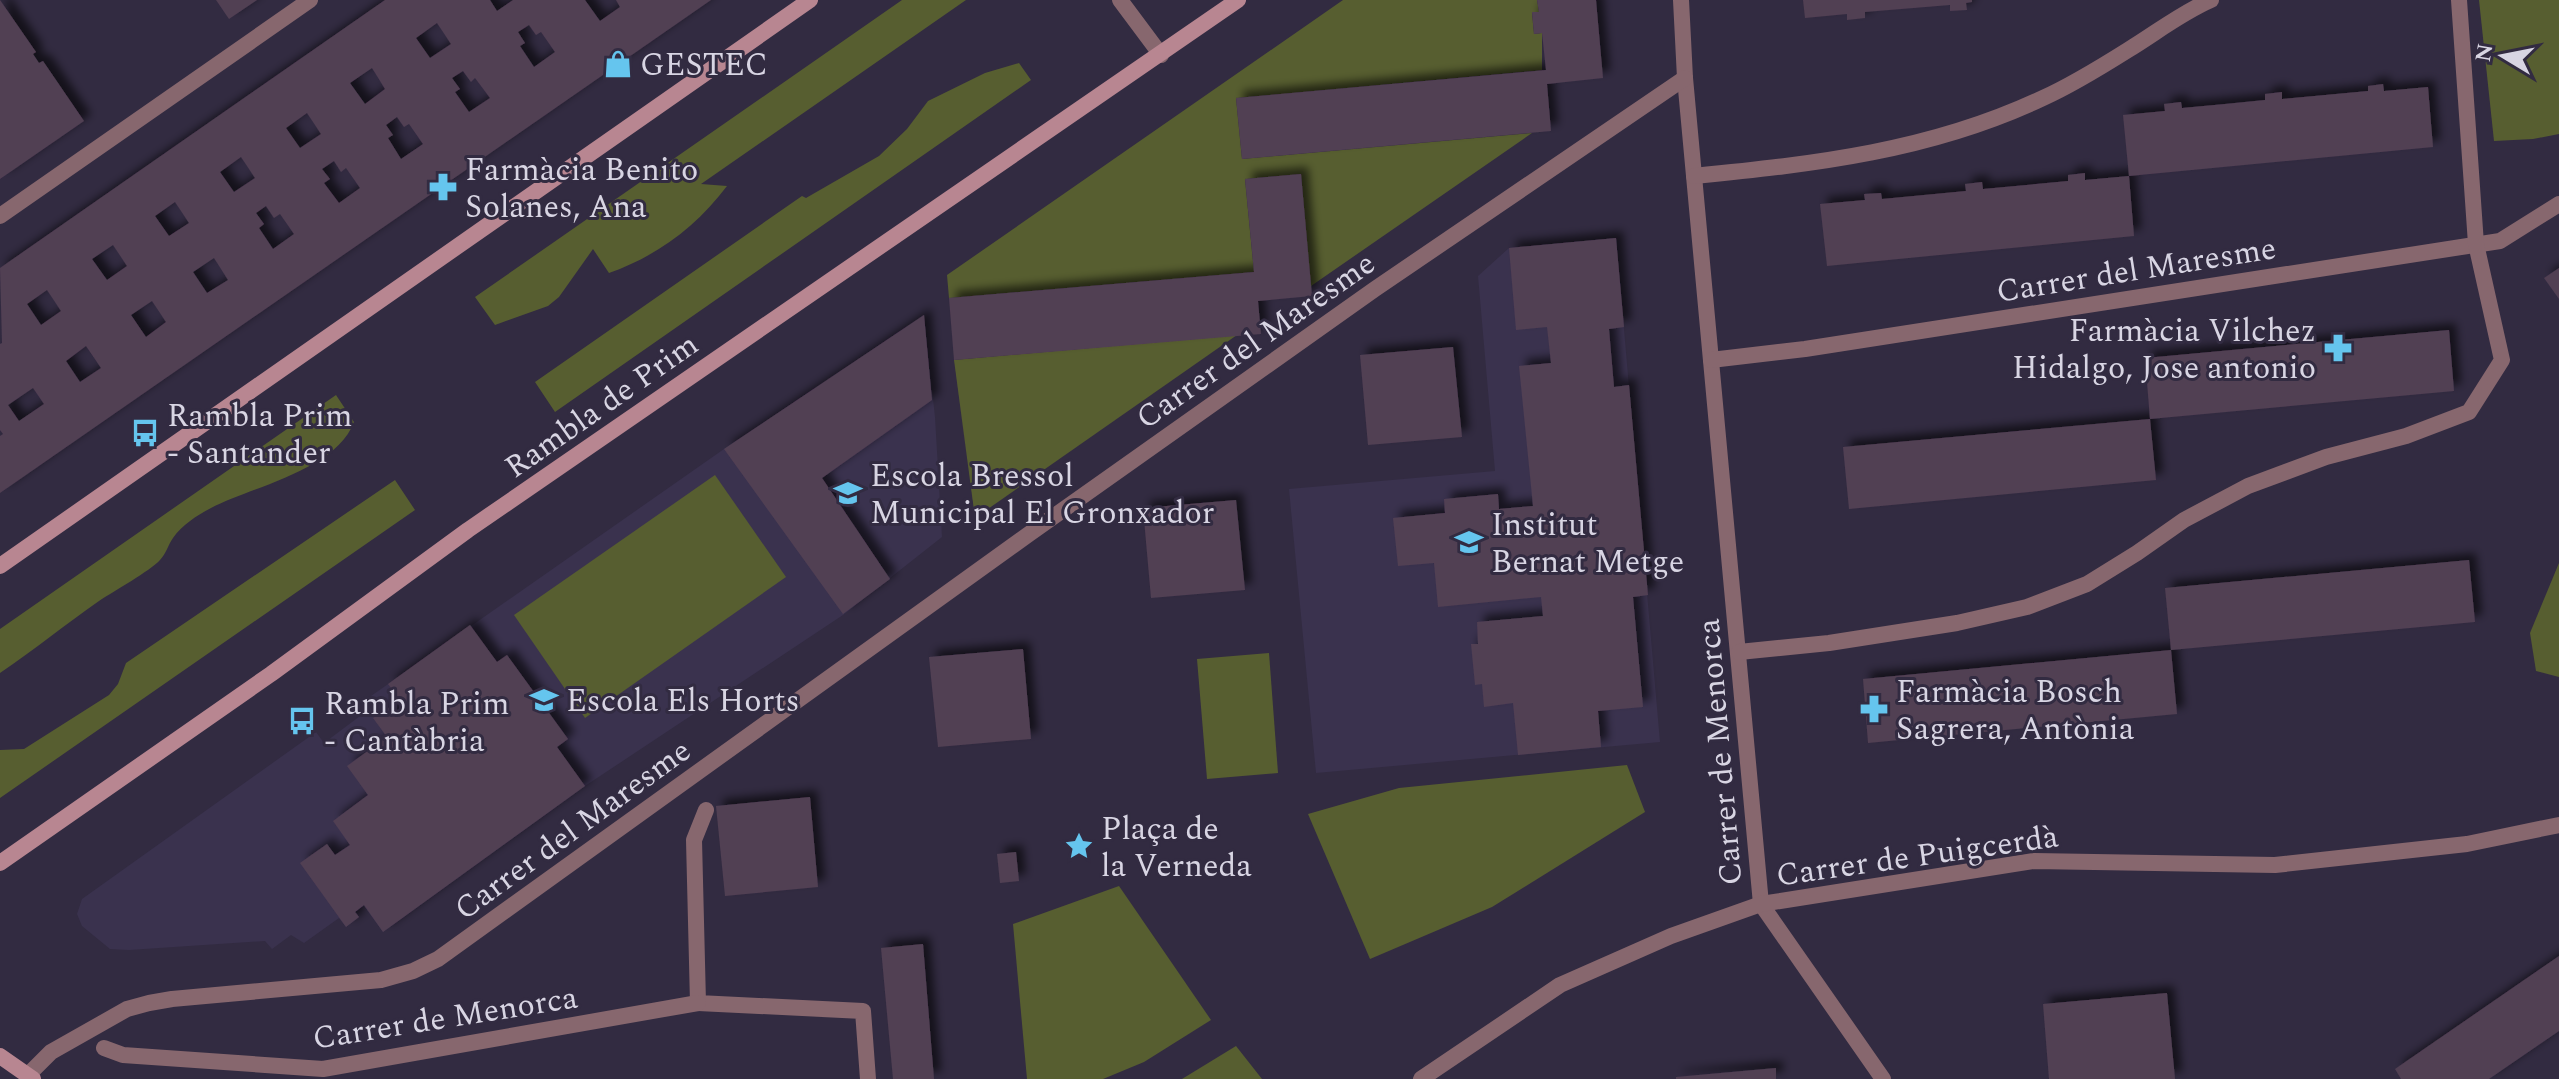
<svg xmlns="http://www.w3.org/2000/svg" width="2559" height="1079" viewBox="0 0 2559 1079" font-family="Spectral,serif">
<defs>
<filter id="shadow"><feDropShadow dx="7" dy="-7" stdDeviation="4" flood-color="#0009"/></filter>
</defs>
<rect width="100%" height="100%" fill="#322b41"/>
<g fill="#3a324e">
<path d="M1616 238 1660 742 1316 773 1289 489 1495 471 1478 276 1509 248Z"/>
<path d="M924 315 935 417 942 537 843 615 585 786 383 932 364 906 356 912 359 917 346 927 339 918 304 943 291 935 272 949 265 941 129 950 110 949 82 926 77 914 82 899 316 732 324 743 376 704 371 696 724 449Z"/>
</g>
<g fill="#575e30">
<path d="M902 0H966L701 184 727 186C696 227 657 256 609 273L593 249 559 297 548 306 495 325 475 297Z"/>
<path d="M1343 0H1537L1539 12 1532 13 1534 34 1542 33V70L1236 98 1242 159 1532 133 1311 286 1301 174 1245 179 1254 272 949 298 947 275Z"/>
<path d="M2479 0H2559V134L2533 139 2494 141Z"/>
<path d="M1019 63 1031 80 555 412 535 382 802 196 806 198 879 156 907 129 928 101 985 73Z"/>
<path d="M1237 335 975 518 954 360Z"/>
<path d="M336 395 354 422C336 470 254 486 211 508 196 516 182 525 173 538 168 545 166 554 160 560 150 571 114 591 99 601 66 624 34 650 0 673V629Z"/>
<path d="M715 475 786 577 585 718 514 615Z"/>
<path d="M395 480 415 510 0 798V750L24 749 109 695 118 684 126 663Z"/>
<path d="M2559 563V677L2536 671 2530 633Z"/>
<path d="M1269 653 1278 773 1207 779 1197 659Z"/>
<path d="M1627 765 1645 812 1492 907 1370 959 1308 814 1399 788Z"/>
<path d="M1119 886 1211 1020 1144 1062 1103 1079H1027L1013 924Z"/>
<path d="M1236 1046 1262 1079H1182Z"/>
</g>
<g fill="#513f53" fill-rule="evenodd" filter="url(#shadow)">
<path d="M0 0 36 52 33 54 39 63 43 61 84 121 0 179Z"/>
<path d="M216 0H257L229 19Z"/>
<path d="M385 0H490L497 11 513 0H585L600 21 620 7 616 0H711L0 493V436L3 434 0 430V344L2 343 0 268ZM437 23 451 44 430 58 416 38ZM529 25 536 35 541 32 555 52 534 67 520 46 525 43 518 32ZM372 68 385 89 365 104 350 83ZM463 71 471 82 475 78 490 98 469 112 455 92 460 89 452 78ZM307 113 321 134 300 148 286 128ZM397 117 404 127 409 124 423 144 401 159 388 138 393 135 386 125ZM241 157 255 178 234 192 220 172ZM334 161 341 172 346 168 360 188 339 203 324 183 330 179 322 169ZM175 202 189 223 169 236 155 216ZM266 206 274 218 280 214 294 234 273 249 259 228 264 224 256 213ZM113 245 127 266 107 280 92 259ZM214 258 228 280 207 293 193 272ZM47 290 61 311 41 325 27 304ZM152 301 166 322 146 337 131 315ZM86 346 101 368 80 382 66 361ZM33 388 44 404 19 421 8 405Z"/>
<path d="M1537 0H1596L1603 78 1547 84 1551 131 1242 159 1236 98 1546 70 1542 33 1534 34 1532 12H1539Z"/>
<path d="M1803 0H1972V2L1966 3 1967 10 1950 11V5L1865 12V18L1847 20V14L1805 18Z"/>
<path d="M2383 84 2384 91 2428 87 2433 147 2129 176 2123 115 2165 111 2164 104 2181 102 2182 108 2225 104 2265 100V94L2282 92V99L2368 91V86Z"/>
<path d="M2085 173V180L2129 176 2134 236 1827 266 1820 204 1865 200 1864 194 1881 193 1882 199 1966 191 1965 184 1982 182 1983 189 2068 181V175Z"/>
<path d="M1301 174 1312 296 1258 301 1261 334 954 360 949 298 1254 272 1245 179Z"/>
<path d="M1616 238 1624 327 1609 329 1614 387 1629 385 1648 595 1633 597 1643 707 1598 711 1601 747 1518 755 1513 703 1484 707 1482 684 1475 685 1471 644H1478L1477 622 1543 616 1541 597 1438 607 1434 563 1398 566 1393 518 1445 513 1444 499 1498 494 1499 509 1533 506 1519 366 1551 363 1547 327 1516 330 1509 248Z"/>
<path d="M2559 268V299L2544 278Z"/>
<path d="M924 315 932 400 822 478 890 579 843 614 724 449Z"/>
<path d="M2449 330 2454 391 2150 419 2156 480 1849 509 1843 447 2150 419 2145 358Z"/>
<path d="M1453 347 1462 437 1368 445 1360 355Z"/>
<path d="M1236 500 1245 590 1151 598 1143 508Z"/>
<path d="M2469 560 2475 622 2171 650 2165 588Z"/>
<path d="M470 625 497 662 507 655 568 739 557 747 585 786 383 932 364 905 355 912 359 917 346 927 300 863 327 844 335 855 350 845 333 821 368 795 347 766 387 737 373 718 390 707 396 715 406 708 388 684Z"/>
<path d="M1023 649 1031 739 938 747 929 657Z"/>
<path d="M2171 650 2177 714 1868 743 1863 679Z"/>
<path d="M810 797 818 887 725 896 716 806Z"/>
<path d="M1016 852 1019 881 1000 883 997 854Z"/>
<path d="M923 944 934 1079H893L881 948Z"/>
<path d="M2559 956V1031L2489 1079H2401L2395 1069Z"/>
<path d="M2167 993 2175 1079H2049L2043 1004Z"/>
<path d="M1776 1068V1079H1676V1077Z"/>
</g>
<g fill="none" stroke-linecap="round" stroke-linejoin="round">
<g stroke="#87676e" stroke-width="16">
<path d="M1120 0 1161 55"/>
<path d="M1681 0 1685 78 1761 904 1883 1079"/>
<path d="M1694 176C1815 164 1931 151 2043 98 2072 85 2101 67 2128 50 2156 33 2181 13 2211 0"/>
<path d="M0 216 310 0"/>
<path d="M1711 360 1805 349 2500 241 2559 204"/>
<path d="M1739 652 1829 643 1957 623 2027 607 2087 584 2137 553 2184 520 2248 486 2326 457 2406 436 2469 412 2502 360 2476 244 2459 0"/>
<path d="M706 810 694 840 698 1003 863 1011 868 1079"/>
<path d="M104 1048 123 1055 323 1069 698 1003"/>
<path d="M28 1075 51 1052 127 1009 149 1003 172 999 381 980 413 971 438 959 1029 534 1375 289 1685 78"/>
<path d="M1421 1079 1560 985 1671 936 1761 904 2034 861 2275 865 2467 844 2559 825"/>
</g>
<g stroke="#b88691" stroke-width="16">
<path d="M0 566 810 0"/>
<path d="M0 863 271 674 468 530 1238 0"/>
<path d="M0 1056 33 1079"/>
</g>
</g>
<defs>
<symbol id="shop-bare" viewBox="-9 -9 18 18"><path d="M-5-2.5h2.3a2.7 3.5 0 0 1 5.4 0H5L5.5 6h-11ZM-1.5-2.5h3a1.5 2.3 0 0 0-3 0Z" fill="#65c5ee" stroke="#322b41" stroke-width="2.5" paint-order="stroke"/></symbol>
<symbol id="pharmacy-bare" viewBox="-9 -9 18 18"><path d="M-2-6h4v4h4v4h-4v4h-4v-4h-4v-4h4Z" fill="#65c5ee" stroke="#322b41" stroke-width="2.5" paint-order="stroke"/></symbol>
<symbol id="bus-bare" viewBox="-9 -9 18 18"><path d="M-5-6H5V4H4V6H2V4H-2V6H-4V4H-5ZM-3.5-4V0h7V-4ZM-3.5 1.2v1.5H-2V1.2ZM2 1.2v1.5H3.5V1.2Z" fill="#65c5ee" stroke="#322b41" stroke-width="2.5" paint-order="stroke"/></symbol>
<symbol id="school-bare" viewBox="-9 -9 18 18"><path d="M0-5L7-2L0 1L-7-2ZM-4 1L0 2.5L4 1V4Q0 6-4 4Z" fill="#65c5ee" stroke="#322b41" stroke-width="2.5" paint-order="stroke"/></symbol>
<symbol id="sight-bare" viewBox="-9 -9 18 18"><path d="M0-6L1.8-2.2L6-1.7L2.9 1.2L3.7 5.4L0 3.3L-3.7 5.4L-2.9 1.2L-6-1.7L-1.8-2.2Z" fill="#65c5ee" stroke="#322b41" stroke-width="2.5" paint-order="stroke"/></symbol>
</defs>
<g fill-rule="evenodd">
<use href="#shop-bare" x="598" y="44" width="40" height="40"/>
<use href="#pharmacy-bare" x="423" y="167" width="40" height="40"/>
<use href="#pharmacy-bare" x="2318" y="328" width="40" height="40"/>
<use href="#bus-bare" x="125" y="413" width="40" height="40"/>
<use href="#school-bare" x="828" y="473" width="40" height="40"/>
<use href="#school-bare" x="1449" y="522" width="40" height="40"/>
<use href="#school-bare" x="524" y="680" width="40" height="40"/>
<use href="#pharmacy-bare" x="1854" y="689" width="40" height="40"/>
<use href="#bus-bare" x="282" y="701" width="40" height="40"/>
<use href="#sight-bare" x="1059" y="826" width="40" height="40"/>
</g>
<g text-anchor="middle" stroke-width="6" stroke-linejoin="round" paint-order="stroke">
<g font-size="32" fill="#d8d5e3" stroke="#322b41" text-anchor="start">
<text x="640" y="75">GESTEC</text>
<text x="465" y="180">Farmàcia Benito<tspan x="465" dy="37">Solanes, Ana</tspan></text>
<text x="2316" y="341" text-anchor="end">Farmàcia Vilchez<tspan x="2316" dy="37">Hidalgo, Jose antonio</tspan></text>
<text x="167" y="426">Rambla Prim<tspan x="167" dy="37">- Santander</tspan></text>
<text x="870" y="486">Escola Bressol<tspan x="870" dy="37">Municipal El Gronxador</tspan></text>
<text x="1491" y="535">Institut<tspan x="1491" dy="37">Bernat Metge</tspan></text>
<text x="1896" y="702">Farmàcia Bosch<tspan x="1896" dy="37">Sagrera, Antònia</tspan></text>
<text x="566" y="711">Escola Els Horts</text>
<text x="324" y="714">Rambla Prim<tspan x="324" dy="37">- Cantàbria</tspan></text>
<text x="1101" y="839">Plaça de<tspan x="1101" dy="37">la Verneda</tspan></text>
</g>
<g font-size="32" fill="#d8d5e3" stroke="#322b41">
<text transform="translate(2136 269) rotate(-9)" y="11">Carrer del Maresme</text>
<text transform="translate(1255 340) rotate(-35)" y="11">Carrer del Maresme</text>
<text transform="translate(601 405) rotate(-35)" y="11">Rambla de Prim</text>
<text transform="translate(1719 752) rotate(-95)" y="11">Carrer de Menorca</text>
<text transform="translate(572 829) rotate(-36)" y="11">Carrer del Maresme</text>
<text transform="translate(1917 855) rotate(-8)" y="11">Carrer de Puigcerdà</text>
<text transform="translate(445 1017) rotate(-9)" y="11">Carrer de Menorca</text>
</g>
</g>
<g transform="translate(2503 56) rotate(280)" stroke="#322b41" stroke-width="6" paint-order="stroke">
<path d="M0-6L14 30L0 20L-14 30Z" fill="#d8d5e3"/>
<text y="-12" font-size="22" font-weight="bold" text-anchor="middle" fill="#d8d5e3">N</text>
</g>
</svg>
